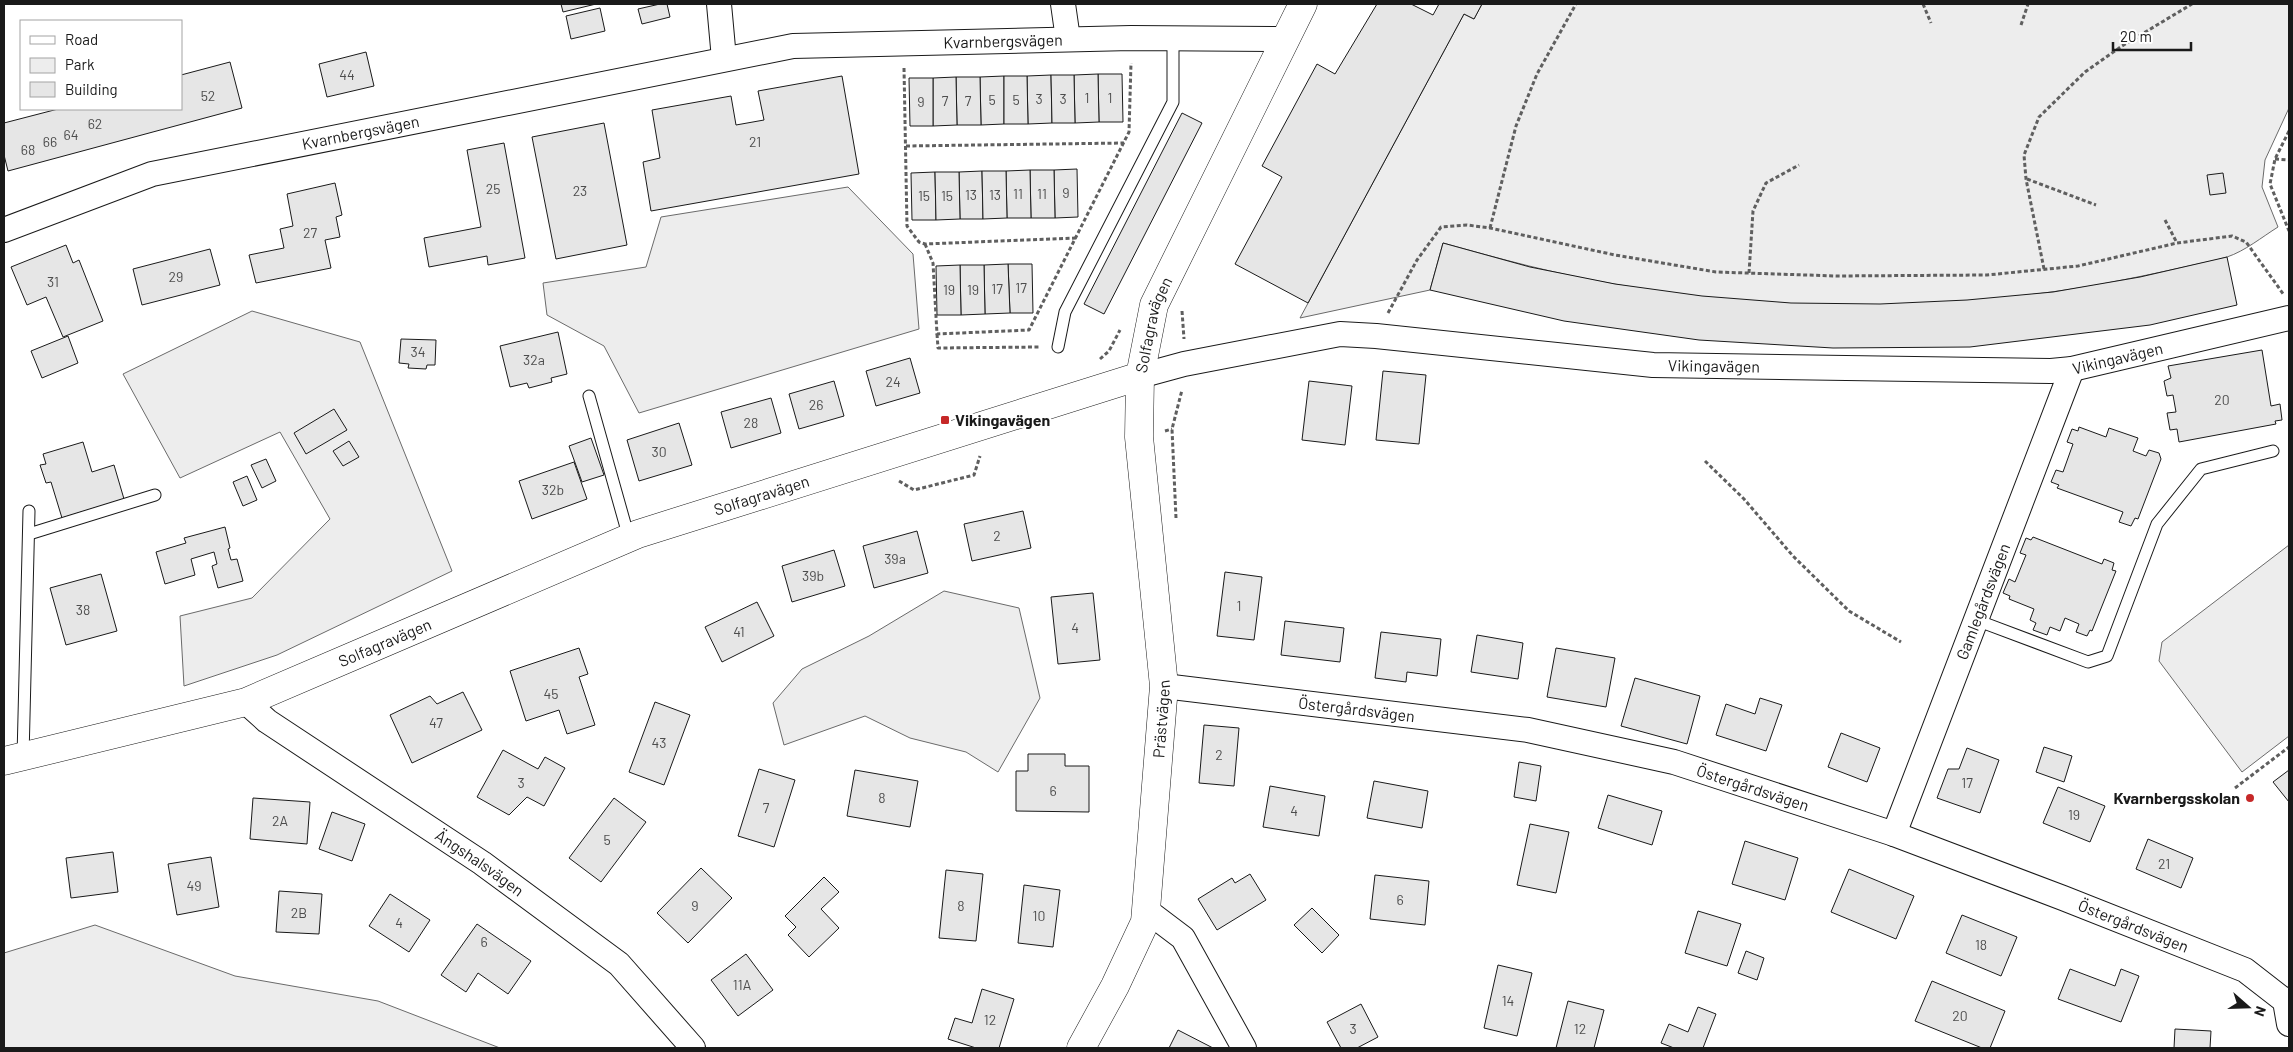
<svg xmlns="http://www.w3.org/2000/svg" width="2293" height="1052" viewBox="0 0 2293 1052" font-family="Barlow,sans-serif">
<rect width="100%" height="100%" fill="#fff"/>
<g fill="#ededed" stroke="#6a6a6a">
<path d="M1482 4H2289V108L2265 160 2262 187 2278 227C2262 237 2245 251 2227 257 2215 261 2201 263 2189 266 2158 273 2128 279 2097 285 1941 312 1769 312 1614 284 1556 274 1500 259 1443 243L1430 290 1300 318 1464 14 1474 19Z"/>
<path d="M848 187 913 254 919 329 639 413 604 346 547 315 543 283 646 267 661 217Z"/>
<path d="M252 311 360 342 452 571 277 655 184 686 180 616 252 598 330 519 280 432 180 478 123 374Z"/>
<path d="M2289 545V736L2242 772 2159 661 2162 642Z"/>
<path d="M944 591 1019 608 1040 698 998 772 966 752 910 738 865 716 784 745 773 703 802 669 869 636Z"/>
<path d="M95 925 235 976 378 1001 500 1048H4V953Z"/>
</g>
<g fill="#e6e6e6" stroke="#1a1a1a">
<path d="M561 4H596L563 12Z"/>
<path d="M660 4H667L670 17 642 24 638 9Z"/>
<path d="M1377 4H1411L1433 15 1439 4H1482L1474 19 1464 14 1308 303 1235 264 1282 177 1262 166 1317 64 1335 74Z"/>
<path d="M600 8 605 31 571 39 566 16Z"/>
<path d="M366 52 374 86 327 97 319 64Z"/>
<path d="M230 62 242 108 8 171 4 155V123L58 109H181V75Z"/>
<path d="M1098 74H1122L1123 122H1099Z"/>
<path d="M1098 74 1099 122 1075 123 1074 75Z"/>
<path d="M1051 75 1052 123 1028 124 1027 76Z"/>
<path d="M1051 75H1074L1075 123H1052Z"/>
<path d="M842 76 859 174 651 211 643 162 660 158 652 110 731 96 736 125 764 120 758 91Z"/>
<path d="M1004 76V124L981 125 980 77Z"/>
<path d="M1004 76H1027L1028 124H1004Z"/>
<path d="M956 77H980L981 125H957Z"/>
<path d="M956 77 957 125 933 126V78Z"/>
<path d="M909 78H933V126H910Z"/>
<path d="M1182 113 1202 123 1104 314 1084 304Z"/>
<path d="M604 123 627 245 556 259 532 137Z"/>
<path d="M504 143 525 258 488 265 487 256 429 267 424 238 481 227 467 150Z"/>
<path d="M1077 169 1078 217 1055 218 1054 170Z"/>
<path d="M1030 170H1054L1055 218H1031Z"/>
<path d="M1030 170 1031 218H1007L1006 171Z"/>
<path d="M982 171 983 219H960L959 172Z"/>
<path d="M982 171H1006L1007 218 983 219Z"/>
<path d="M935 172 936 220H912L911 173Z"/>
<path d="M935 172H959L960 219 936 220Z"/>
<path d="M2223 173 2226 193 2210 195 2207 175Z"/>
<path d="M335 183 342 215 336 217 340 237 325 240 331 268 256 283 249 255 284 248 280 229 293 226 287 194Z"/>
<path d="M1443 243 1530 267 1615 284 1702 296 1791 303 1880 304 1967 300 2053 292 2140 277 2227 257 2237 305 2150 325 1970 347 1833 348 1699 340 1564 321 1430 290Z"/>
<path d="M66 245 73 263 79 260 103 321 63 337 46 297 27 305 11 267Z"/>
<path d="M210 249 220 285 142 305 133 269Z"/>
<path d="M1008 264H1032L1033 313H1010Z"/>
<path d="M1008 264 1010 313 985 314 984 265Z"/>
<path d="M960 265H984L985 314 961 315Z"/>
<path d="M960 265 961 315H937L936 266Z"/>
<path d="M558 332 567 374 551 378 552 382 529 388 527 383 510 387 500 346Z"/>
<path d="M68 336 78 363 42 378 31 351Z"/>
<path d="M401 339 436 340 435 365H427L426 369 408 368 409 364 399 363Z"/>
<path d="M2262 350 2271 406 2280 404 2282 420 2275 421 2276 424 2179 442 2177 429 2170 430 2167 413 2176 412 2173 395 2167 396 2164 381 2171 378 2168 366Z"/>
<path d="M910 358 920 393 876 406 866 371Z"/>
<path d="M1383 371 1426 375 1419 444 1376 440Z"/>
<path d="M834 381 844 416 799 429 789 394Z"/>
<path d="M1309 381 1352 386 1345 445 1302 440Z"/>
<path d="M771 398 781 433 731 448 721 412Z"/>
<path d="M334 409 347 430 306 454 294 433Z"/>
<path d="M679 423 692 465 639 481 627 440Z"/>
<path d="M2079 427 2106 437 2109 428 2138 438 2133 451 2146 456 2149 450 2159 453 2161 459 2138 519 2135 518 2131 526 2119 522 2123 512 2057 488 2059 485 2051 482 2056 470 2063 472 2073 444 2067 442 2072 429 2078 431Z"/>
<path d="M591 438 604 475 582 482 569 446Z"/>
<path d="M349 441 359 457 343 466 333 451Z"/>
<path d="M83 442 92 472 114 465 124 499 62 518 51 482 46 483 40 465 46 464 43 454Z"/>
<path d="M266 459 276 481 262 488 251 465Z"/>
<path d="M574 462 587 499 532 519 519 481Z"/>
<path d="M247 476 257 500 243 506 233 482Z"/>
<path d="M1023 511 1031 548 972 561 964 524Z"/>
<path d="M225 527 230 548 228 549 231 560 237 559 243 581 218 588 212 566 217 564 214 552 191 559 195 575 165 584 156 552 186 543 184 538Z"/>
<path d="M917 531 928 573 874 588 863 546Z"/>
<path d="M2033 537 2102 564 2104 559 2114 563 2112 570 2116 571 2092 631 2090 630 2087 636 2076 632 2079 624 2065 618 2060 631 2050 627 2047 635 2033 630 2036 623 2030 620 2034 609 2009 599 2010 596 2003 593 2009 579 2015 582 2026 555 2020 553 2026 538 2031 540Z"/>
<path d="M834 550 845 586 792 602 782 566Z"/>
<path d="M1225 572 1262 577 1254 640 1217 636Z"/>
<path d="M101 574 117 631 66 645 50 588Z"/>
<path d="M1093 593 1100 660 1058 664 1051 597Z"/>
<path d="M757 602 774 636 722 662 705 627Z"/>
<path d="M1285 621 1344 628 1340 662 1281 655Z"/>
<path d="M1381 632 1441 639 1437 676 1407 672 1406 682 1375 678Z"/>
<path d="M1477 635 1523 643 1518 679 1471 672Z"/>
<path d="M579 648 588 674 579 677 595 725 567 734 559 710 526 721 510 671Z"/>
<path d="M1556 648 1615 658 1606 707 1547 697Z"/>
<path d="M1635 678 1700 696 1687 744 1621 726Z"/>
<path d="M463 692 482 730 412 763 390 715 430 696 437 704Z"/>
<path d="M1760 698 1782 705 1766 751 1716 735 1726 704 1755 714Z"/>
<path d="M655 702 690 715 664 785 629 772Z"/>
<path d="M1204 725 1239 728 1234 786 1199 783Z"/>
<path d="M1841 733 1880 748 1867 782 1828 767Z"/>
<path d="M2044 747 2072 756 2064 782 2036 772Z"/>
<path d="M1967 748 1999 760 1980 813 1937 798 1948 769H1959Z"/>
<path d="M503 750 538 769 545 757 565 768 544 806 527 797 509 815 477 797Z"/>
<path d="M1028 754H1065V766H1089V812L1016 811V771H1028Z"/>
<path d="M1519 762 1541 766 1536 801 1514 797Z"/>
<path d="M759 769 795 780 774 847 738 836Z"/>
<path d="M855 770 918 781 910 827 847 816Z"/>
<path d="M2289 770V802L2273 782Z"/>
<path d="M1374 781 1428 791 1422 828 1367 818Z"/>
<path d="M1270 786 1325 796 1319 836 1263 827Z"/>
<path d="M2058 787 2105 806 2090 842 2043 823Z"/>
<path d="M1608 795 1662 811 1652 845 1598 828Z"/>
<path d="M253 798 310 802 307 844 250 839Z"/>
<path d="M614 798 646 822 601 882 569 858Z"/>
<path d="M332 812 365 824 352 861 319 849Z"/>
<path d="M1530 824 1569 832 1556 893 1517 885Z"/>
<path d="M2148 839 2193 858 2181 888 2136 869Z"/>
<path d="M1745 841 1798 858 1785 900 1732 884Z"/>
<path d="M113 852 118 892 71 898 66 858Z"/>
<path d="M211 857 219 907 177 915 168 864Z"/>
<path d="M701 868 732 898 688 943 657 913Z"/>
<path d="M1849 869 1914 896 1896 939 1831 912Z"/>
<path d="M946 870 983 874 976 941 939 938Z"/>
<path d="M1250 874 1266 900 1217 930 1198 899 1232 878 1235 883Z"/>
<path d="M1375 875 1429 881 1425 925 1370 919Z"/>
<path d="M824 877 839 892 821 909 839 928 809 957 788 935 796 927 785 916Z"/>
<path d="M1024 885 1060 890 1053 947 1018 943Z"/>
<path d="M279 891 322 894 319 934 276 932Z"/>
<path d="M390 894 430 920 409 952 369 926Z"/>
<path d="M1312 908 1339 935 1322 953 1294 925Z"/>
<path d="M1698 911 1741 924 1727 966 1685 953Z"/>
<path d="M1962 915 2017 937 2001 976 1946 953Z"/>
<path d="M477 924 531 961 508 994 478 973 466 992 441 975Z"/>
<path d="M1746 951 1764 958 1757 980 1738 973Z"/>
<path d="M746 954 773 990 738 1016 711 980Z"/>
<path d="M1498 965 1532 973 1517 1036 1484 1028Z"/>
<path d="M2070 969 2115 986 2121 969 2139 976 2121 1022 2058 999Z"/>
<path d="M1932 981 2005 1011 1990 1048H1982L1915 1021Z"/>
<path d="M982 989 1014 999 999 1048H976L948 1039 955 1018 972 1023Z"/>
<path d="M1568 1001 1604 1010 1594 1048H1556Z"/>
<path d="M1361 1004 1378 1037 1357 1048H1341L1327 1022Z"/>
<path d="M1698 1007 1716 1014 1703 1048H1674L1661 1043 1669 1024 1688 1032Z"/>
<path d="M2175 1029 2211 1031 2210 1048H2174Z"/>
<path d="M1178 1030 1213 1048H1169Z"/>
</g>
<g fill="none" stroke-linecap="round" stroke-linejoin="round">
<defs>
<g id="service">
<path d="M1058 347 1065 312 1173 102V37"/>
<path d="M589 396 629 538"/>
<path d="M29 534 155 495"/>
<path d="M1976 620 2088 662 2107 656 2157 524 2201 469 2273 451"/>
<path d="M23 757 29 511"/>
</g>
<g id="minor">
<path d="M719 4 724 59"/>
<path d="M1063 4 1068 39"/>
<path id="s1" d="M4 230 152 174 793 46 1131 38 1285 39"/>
<path id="s2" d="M1140 376 1184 364 1340 334 1376 336 1653 365 2051 371 2072 369 2289 318"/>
<path id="s3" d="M1164 686 1528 730 1674 762 1894 834 2063 898 2245 970 2285 1001 2289 1024"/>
<path id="s4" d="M246 702 267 721 482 863 619 964 693 1048"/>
<path id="s5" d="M1894 834 2072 369"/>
<path d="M1146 910 1183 938 1244 1048"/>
</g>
<g id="tertiary">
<path id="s6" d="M4 761 246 702 638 534 1140 376 1154 305 1303 4"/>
<path id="s7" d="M1081 1048 1115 986 1145 922 1146 910 1164 686 1139 437 1140 376"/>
</g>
</defs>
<use href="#service" stroke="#1a1a1a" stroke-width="13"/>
<use href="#minor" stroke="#1a1a1a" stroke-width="26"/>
<use href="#tertiary" stroke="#1a1a1a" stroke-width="29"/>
<g stroke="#5f5f5f" stroke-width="3" stroke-dasharray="4 2.5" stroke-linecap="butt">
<path d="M1923 4 1931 23"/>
<path d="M2021 25 2028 4"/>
<path d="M904 68 907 226 919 242 925 244 1076 238"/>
<path d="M2289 131 2275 159 2270 184 2289 231"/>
<path d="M906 146 1124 143"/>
<path d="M2275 159 2289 160"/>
<path d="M2027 179 2096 205"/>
<path d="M2165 220 2177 243"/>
<path d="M1490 228 1516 126 1537 74 1576 4"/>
<path d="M925 244 933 263 937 334 1029 330 1129 132 1131 63"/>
<path d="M2044 269 2026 179 2024 155 2039 117 2085 72 2122 46 2192 4"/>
<path d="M1749 273 1753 211 1766 183 1799 165"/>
<path d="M1182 311 1184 339"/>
<path d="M1388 313 1417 260 1441 227 1467 225 1490 228 1615 255 1716 272 1836 276 1987 275 2078 266 2177 243 2232 236 2246 242 2284 295"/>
<path d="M937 334 938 348 1039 347"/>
<path d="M1100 359 1109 351 1120 330"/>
<path d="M1165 431 1172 429"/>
<path d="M1705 461 1744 499 1793 556 1849 611 1901 642"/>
<path d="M899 481 914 490 974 475 980 456"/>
<path d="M1176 518 1172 429 1182 390"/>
<path d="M2235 788 2289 747"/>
</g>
<use href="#service" stroke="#fff" stroke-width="11"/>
<use href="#minor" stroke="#fff" stroke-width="24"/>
<use href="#tertiary" stroke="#fff" stroke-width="28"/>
</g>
<g fill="#c62828" stroke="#fff" stroke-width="2">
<rect x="940" y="415" width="10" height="10" rx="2.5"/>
<circle cx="2250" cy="798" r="5"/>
</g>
<g text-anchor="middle" stroke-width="4" stroke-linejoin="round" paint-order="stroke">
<g font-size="14" fill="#4d4d4d">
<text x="347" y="80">44</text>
<text x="208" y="101">52</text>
<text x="1087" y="103">1</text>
<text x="1110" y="103">1</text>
<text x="1039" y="104">3</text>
<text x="1063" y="104">3</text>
<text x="992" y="105">5</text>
<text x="1016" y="105">5</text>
<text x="945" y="106">7</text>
<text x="968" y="106">7</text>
<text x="921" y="107">9</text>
<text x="95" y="129">62</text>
<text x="71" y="140">64</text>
<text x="50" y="147">66</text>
<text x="755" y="147">21</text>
<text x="28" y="155">68</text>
<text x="493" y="194">25</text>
<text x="580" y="196">23</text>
<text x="1066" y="198">9</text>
<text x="1018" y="199">11</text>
<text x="1042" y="199">11</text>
<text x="971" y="200">13</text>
<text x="995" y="200">13</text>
<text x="924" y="201">15</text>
<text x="947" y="201">15</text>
<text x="310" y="238">27</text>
<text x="176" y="282">29</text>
<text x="53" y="287">31</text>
<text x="1021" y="293">17</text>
<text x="997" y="294">17</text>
<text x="949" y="295">19</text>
<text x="973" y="295">19</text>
<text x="418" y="357">34</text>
<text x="534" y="365">32a</text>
<text x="893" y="387">24</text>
<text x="2222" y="405">20</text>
<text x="816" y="410">26</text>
<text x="751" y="428">28</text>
<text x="659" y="457">30</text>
<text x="553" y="495">32b</text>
<text x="997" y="541">2</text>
<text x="895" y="564">39a</text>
<text x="813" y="581">39b</text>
<text x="1239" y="611">1</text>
<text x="83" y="615">38</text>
<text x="1075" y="633">4</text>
<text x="739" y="637">41</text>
<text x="551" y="699">45</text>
<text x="436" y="728">47</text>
<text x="659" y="748">43</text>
<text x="1219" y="760">2</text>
<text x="521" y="788">3</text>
<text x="1967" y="788">17</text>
<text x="1053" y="796">6</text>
<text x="882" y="803">8</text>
<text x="766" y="813">7</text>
<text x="1294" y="816">4</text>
<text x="2074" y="820">19</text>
<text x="280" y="826">2A</text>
<text x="607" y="845">5</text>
<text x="2164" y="869">21</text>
<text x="194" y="891">49</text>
<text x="1400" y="905">6</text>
<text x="695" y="911">9</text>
<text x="961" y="911">8</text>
<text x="299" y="918">2B</text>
<text x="1039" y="921">10</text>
<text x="399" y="928">4</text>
<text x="484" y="947">6</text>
<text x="1981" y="950">18</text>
<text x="742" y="990">11A</text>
<text x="1508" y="1006">14</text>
<text x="1960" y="1021">20</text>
<text x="990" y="1025">12</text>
<text x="1353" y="1034">3</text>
<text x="1580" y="1034">12</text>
</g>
<g font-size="16" fill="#1a1a1a" stroke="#fff">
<text dy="6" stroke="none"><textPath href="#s1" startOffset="1022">Kvarnbergsvägen</textPath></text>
<text dy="6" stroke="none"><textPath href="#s1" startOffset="371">Kvarnbergsvägen</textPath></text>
<text dy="6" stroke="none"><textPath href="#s6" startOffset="1255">Solfagravägen</textPath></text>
<text dy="6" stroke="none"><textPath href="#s2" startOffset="985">Vikingavägen</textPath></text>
<text dy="6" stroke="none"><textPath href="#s2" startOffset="580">Vikingavägen</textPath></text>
<text dy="6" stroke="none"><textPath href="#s6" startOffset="805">Solfagravägen</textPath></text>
<text dy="6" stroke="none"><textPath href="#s5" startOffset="249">Gamlegårdsvägen</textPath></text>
<text dy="6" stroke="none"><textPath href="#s6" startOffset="400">Solfagravägen</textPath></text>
<text dy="6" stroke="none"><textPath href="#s3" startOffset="194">Östergårdsvägen</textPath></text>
<text dy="6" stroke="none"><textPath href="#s7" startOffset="345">Prästvägen</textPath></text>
<text dy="6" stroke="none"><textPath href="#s3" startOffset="599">Östergårdsvägen</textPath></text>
<text dy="6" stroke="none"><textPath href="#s4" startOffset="284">Ängshalsvägen</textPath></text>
<text dy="6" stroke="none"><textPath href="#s3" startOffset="1004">Östergårdsvägen</textPath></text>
</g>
<g font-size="16" font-weight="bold" fill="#1a1a1a" stroke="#fff" text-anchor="start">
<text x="955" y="426">Vikingavägen</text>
<text x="2240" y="804" text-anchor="end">Kvarnbergsskolan</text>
</g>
</g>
<rect width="2293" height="1052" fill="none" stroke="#1a1a1a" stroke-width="10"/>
<rect x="20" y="20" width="162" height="90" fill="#ffffff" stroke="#a3a3a3"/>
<rect x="30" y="36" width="25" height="8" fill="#ffffff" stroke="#a3a3a3"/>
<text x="65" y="45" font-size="15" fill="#1a1a1a">Road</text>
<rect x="30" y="58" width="25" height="15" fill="#ededed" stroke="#a3a3a3"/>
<text x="65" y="70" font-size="15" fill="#1a1a1a">Park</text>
<rect x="30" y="82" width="25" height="15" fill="#e6e6e6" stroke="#a3a3a3"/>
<text x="65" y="95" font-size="15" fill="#1a1a1a">Building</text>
<g transform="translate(2248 1007) rotate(110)" stroke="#ffffff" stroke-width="4" paint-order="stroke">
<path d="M0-4L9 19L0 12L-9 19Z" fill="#1a1a1a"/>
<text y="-8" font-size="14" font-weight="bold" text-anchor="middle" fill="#1a1a1a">N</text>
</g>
<path d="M2113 42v8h78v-8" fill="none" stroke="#1a1a1a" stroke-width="2.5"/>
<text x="2120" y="42" font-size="15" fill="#1a1a1a" stroke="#ffffff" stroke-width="4" paint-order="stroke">20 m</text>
</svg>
